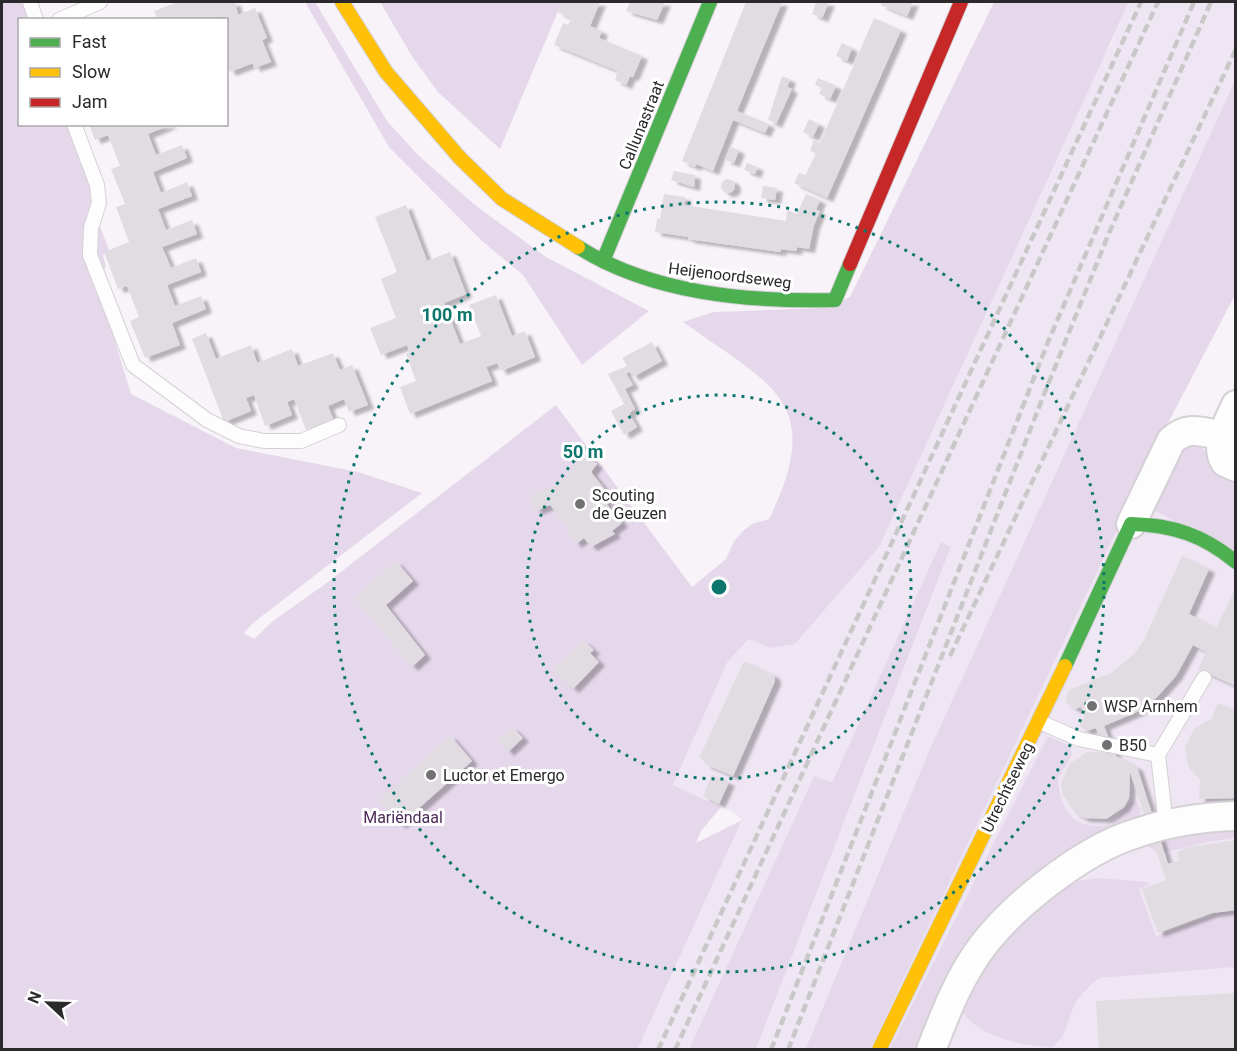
<svg xmlns="http://www.w3.org/2000/svg" width="1237" height="1051" viewBox="0 0 1237 1051" font-family="Roboto,sans-serif">
<defs>
<filter id="shadow"><feDropShadow dx="6" dy="4" stdDeviation="1.5" flood-color="#0004"/></filter>
</defs>
<rect width="100%" height="100%" fill="#f8f3f9"/>
<g fill="#efe6f3">
<path d="M1129 2H1235V80L929 751 805 1049H756L951 548 942 542 831 783 814 776 689 1049 638 1050 742 820 731 811 673 785 728 661 749 639 770 648 1111 44Z"/>
<path d="M1151 434 1235 490V1049L861 1050Z"/>
</g>
<g fill="#e6d8eb">
<path d="M2 2H25L32 19 20 20V124L70 125 93 190 94 211 110 252 103 255 106 266 98 285 131 394 236 448 358 472 422 493 253 623 244 633 254 639 273 621 328 582 556 405 692 587 726 559 734 541 743 531 752 524 769 519C827 401 770 385 683 322L713 312 823 308 850 297 994 2H1129L879 547 795 644 770 648 749 639 728 661 673 785 721 807 701 831 696 843 742 820 638 1049 2 1050Z"/>
<path d="M305 2H315L387 121 419 156 475 205 546 257 649 311 582 365 523 275 482 241 389 147Z"/>
<path d="M380 2H562L500 149 438 92 413 58Z"/>
<path d="M1235 80V295L1166 427 870 1049 805 1050 929 751Z"/>
<path d="M1197 443 1235 479V554L1154 510 1152 499 1176 449Z"/>
<path d="M941 542 951 547 756 1049H689L814 776 832 782Z"/>
<path d="M1048 736 1070 746 1072 755 1058 779C1060 813 1076 831 1111 825L1130 802 1138 803 1141 810 1137 819 942 996 914 1049 889 1050Z"/>
<path d="M1235 826V838L1207 842 1159 854 1149 847 1151 841Z"/>
<path d="M1096 878 1148 882 1149 885 1139 889 1156 936 1221 912 1235 911V967L1099 978C1090 985 1081 994 1075 1004 1067 1020 1068 1035 1053 1047 1021 1046 974 1037 959 1006L981 969 1011 931 1070 882Z"/>
</g>
<g fill="#e0dce1" filter="url(#shadow)">
<path d="M178 2H235L238 15 255 8 267 38 262 40 271 62 254 68 253 63 230 72 226 64V20L222 17 215 20H158L154 11Z"/>
<path d="M562 2H600L590 26 602 31 599 38 642 56 633 77 630 76 626 85 615 80 618 71 554 45 563 23 568 25 571 18 558 12Z"/>
<path d="M630 2H665L657 20 626 11Z"/>
<path d="M746 2H782L737 111 769 124 765 133 733 120 713 171 696 164 695 167 682 161Z"/>
<path d="M816 2H829L822 18 812 14Z"/>
<path d="M882 2H913L907 16 881 5Z"/>
<path d="M874 18 901 30 827 198 794 183 799 173 805 175 807 172 816 153 810 151 814 140 820 143Z"/>
<path d="M842 43 852 48 847 61 836 56Z"/>
<path d="M782 76 790 79 787 87 792 89 776 124 768 120Z"/>
<path d="M818 78 836 86 830 99 819 94 822 88 815 85Z"/>
<path d="M809 119 819 124 813 137 803 132Z"/>
<path d="M89 124H172L148 134 156 155 182 145 187 158 153 172 161 193 187 182 192 196 158 209 166 230 192 220 197 234 162 247 171 268 196 258 201 272 167 285 175 306 201 296 206 309 172 323 180 345 145 358 130 321 139 317 127 286 118 289 104 252 129 242 116 207 125 204 111 169 120 166 108 135 95 140Z"/>
<path d="M731 147 739 150 734 163 725 160Z"/>
<path d="M747 163 758 167 755 174 744 170Z"/>
<path d="M674 171 695 175 694 187 671 180Z"/>
<circle cx="728" cy="186" r="7"/>
<path d="M763 186 777 188 775 200 761 198Z"/>
<path d="M664 194 685 197 684 205 786 221 787 210 797 214 806 194 820 200 816 210 820 211 814 225 809 249 797 247 796 251 781 249 780 252 688 239V237L655 232 657 218 660 219Z"/>
<path d="M406 205 427 261 450 252 466 294 444 303 460 344 481 336 469 305 496 295 512 336 525 331 535 357 501 371 497 363 486 367 492 381 410 414 400 387 416 381 406 354 410 352 407 345 381 355 370 328 396 318 381 279 397 272 375 217Z"/>
<path d="M206 333 216 359 251 345 257 363 292 349 298 366 333 353 340 370 352 365 368 405 349 412 344 399 328 406 333 419 306 430 294 399 287 402 292 415 265 426 254 395 246 398 251 411 224 422 192 339Z"/>
<path d="M652 342 662 361 633 377 629 370 625 372 633 385 625 389 635 409 629 413 637 427 624 435 611 411 624 404 608 374 627 366 622 358Z"/>
<path d="M584 454 597 464 591 472 611 497 605 502 622 523 612 531 615 534 591 547 584 538 576 544 566 531 569 529 550 505 536 511 530 496 556 485 567 476Z"/>
<path d="M1182 556 1209 569 1189 614 1216 628 1236 587V686L1198 669 1206 652 1193 645 1176 676 1156 698 1139 711 1104 726 1116 756 1137 767 1168 864 1180 860 1177 852 1190 847 1236 840V910L1212 913 1158 933 1142 889 1166 880 1130 772 1129 798 1124 807 1106 819 1084 818 1075 813 1063 795 1061 784 1069 764 1087 752H1105L1096 728 1086 731 1080 726 1081 720 1085 717 1081 707 1075 709 1065 702 1069 690 1111 673 1134 654 1144 640Z"/>
<path d="M396 561 413 581 386 605 425 655 412 667 354 598Z"/>
<path d="M583 640 594 650 590 653 599 662 573 689 553 670Z"/>
<path d="M744 661 774 675 775 681 733 776 705 764 706 761 699 758Z"/>
<path d="M1218 703 1236 711V798L1199 799 1200 780 1188 766 1185 747 1194 729 1212 718Z"/>
<path d="M512 727 523 738 508 752 498 740Z"/>
<path d="M450 735 472 761 400 825 379 800Z"/>
<path d="M712 775 729 782 719 804 703 796Z"/>
<path d="M1236 993V1050H1099L1096 1001Z"/>
</g>
<g fill="none" stroke-linecap="round" stroke-linejoin="round">
<defs>
<g id="lane">
<path d="M30 2 36 20"/>
<path d="M59 20 100 2"/>
<path d="M74 124 97 185 99 203 91 228 90 255 133 365 207 420 239 436 264 441H301L339 425"/>
<path d="M1040 722 1079 739 1158 755"/>
<path d="M1166 825 1158 755 1204 678"/>
</g>
<g id="street">
<path d="M1236 405C1229 421 1214 445 1225 462L1236 467"/>
<path d="M1131 524 1171 441C1187 425 1203 432 1223 436"/>
<path d="M931 1050C943 1020 954 990 971 963 1002 912 1081 850 1137 833 1169 822 1202 817 1236 816"/>
</g>
<g id="fast">
<path d="M578 247C652 294 749 302 835 300L850 264"/>
<path d="M603 261 710 2"/>
<path d="M1065 666 1131 524C1173 525 1203 535 1236 562"/>
</g>
<g id="slow">
<path d="M342 2 386 72 460 158 502 199 578 247"/>
<path d="M879 1050 1065 666"/>
</g>
<path id="jam" d="M850 264 961 2"/>
</defs>
<use href="#lane" stroke="#d4d0d5" stroke-width="16"/>
<use href="#street" stroke="#d4d0d5" stroke-width="32"/>
<use href="#fast" stroke="#d4d0d5" stroke-width="16"/>
<use href="#slow" stroke="#d4d0d5" stroke-width="16"/>
<use href="#jam" stroke="#d4d0d5" stroke-width="16"/>
<use href="#lane" stroke="#fefdfe" stroke-width="14"/>
<use href="#street" stroke="#fefdfe" stroke-width="28"/>
<use href="#fast" stroke="#4caf50" stroke-width="14"/>
<use href="#slow" stroke="#ffc107" stroke-width="14"/>
<use href="#jam" stroke="#c62828" stroke-width="14"/>
<g stroke="#c9c8c9" stroke-width="4.5" stroke-dasharray="9 4.5" stroke-linecap="butt">
<path d="M950 656 1236 49"/>
<path d="M658 1050 1141 2"/>
<path d="M675 1050 1158 2"/>
<path d="M771 1050 1048 342 1194 2"/>
<path d="M788 1050 1043 397 1109 233 1211 2"/>
</g>
</g>
<g fill="none" stroke="#0f766e" stroke-width="3" stroke-dasharray="3 6">
<circle cx="719" cy="587" r="192"/>
<circle cx="719" cy="587" r="385"/>
</g>
<g fill="#737074" stroke="#fff" stroke-width="2">
<circle cx="580" cy="504" r="6"/>
<circle cx="1092" cy="706" r="6"/>
<circle cx="1107" cy="745" r="6"/>
<circle cx="431" cy="775" r="6"/>
</g>
<g text-anchor="middle" stroke-width="6" stroke-linejoin="round" paint-order="stroke">
<g font-size="16" fill="#2c292d" stroke="#fff">
<text transform="translate(641 125) rotate(-68)" y="6">Callunastraat</text>
<text transform="translate(730 275) rotate(7)" y="6">Heijenoordseweg</text>
<text transform="translate(1007 787) rotate(-64)" y="6">Utrechtseweg</text>
</g>
<g font-size="16" fill="#2c292d" stroke="#fff" text-anchor="start">
<text x="592" y="501">Scouting<tspan x="592" dy="18">de Geuzen</tspan></text>
<text x="1104" y="712">WSP Arnhem</text>
<text x="1119" y="751">B50</text>
<text x="443" y="781">Luctor et Emergo</text>
</g>
<g font-size="16" fill="#4d2b59" stroke="#fff">
<text x="403" y="823">Mariëndaal</text>
</g>
</g>
<circle cx="719" cy="587" r="9" fill="#0f766e" stroke="#fff" stroke-width="3"/>
<g font-size="18" text-anchor="middle" font-weight="bold" fill="#0f766e" stroke="#fff" stroke-width="6" stroke-linejoin="round" paint-order="stroke">
<text x="447" y="321">100 m</text>
<text x="583" y="458">50 m</text>
</g>
<rect width="1237" height="1051" fill="none" stroke="#2c292d" stroke-width="6"/>
<rect x="18" y="18" width="210" height="108" fill="#ffffff" stroke="#aba9ab" stroke-width="1.5"/>
<rect x="30" y="38" width="30" height="9" fill="#4caf50" stroke="#aba9ab" stroke-width="1.5"/>
<text x="72" y="48" font-size="18" fill="#2c292d">Fast</text>
<rect x="30" y="68" width="30" height="9" fill="#ffc107" stroke="#aba9ab" stroke-width="1.5"/>
<text x="72" y="78" font-size="18" fill="#2c292d">Slow</text>
<rect x="30" y="98" width="30" height="9" fill="#c62828" stroke="#aba9ab" stroke-width="1.5"/>
<text x="72" y="108" font-size="18" fill="#2c292d">Jam</text>
<g transform="translate(48 1003) rotate(292)" stroke="#ffffff" stroke-width="4.5" paint-order="stroke">
<path d="M0-4.5L10 22L0 15L-10 22Z" fill="#2c292d"/>
<text y="-9" font-size="16" font-weight="bold" text-anchor="middle" fill="#2c292d">N</text>
</g>
</svg>
